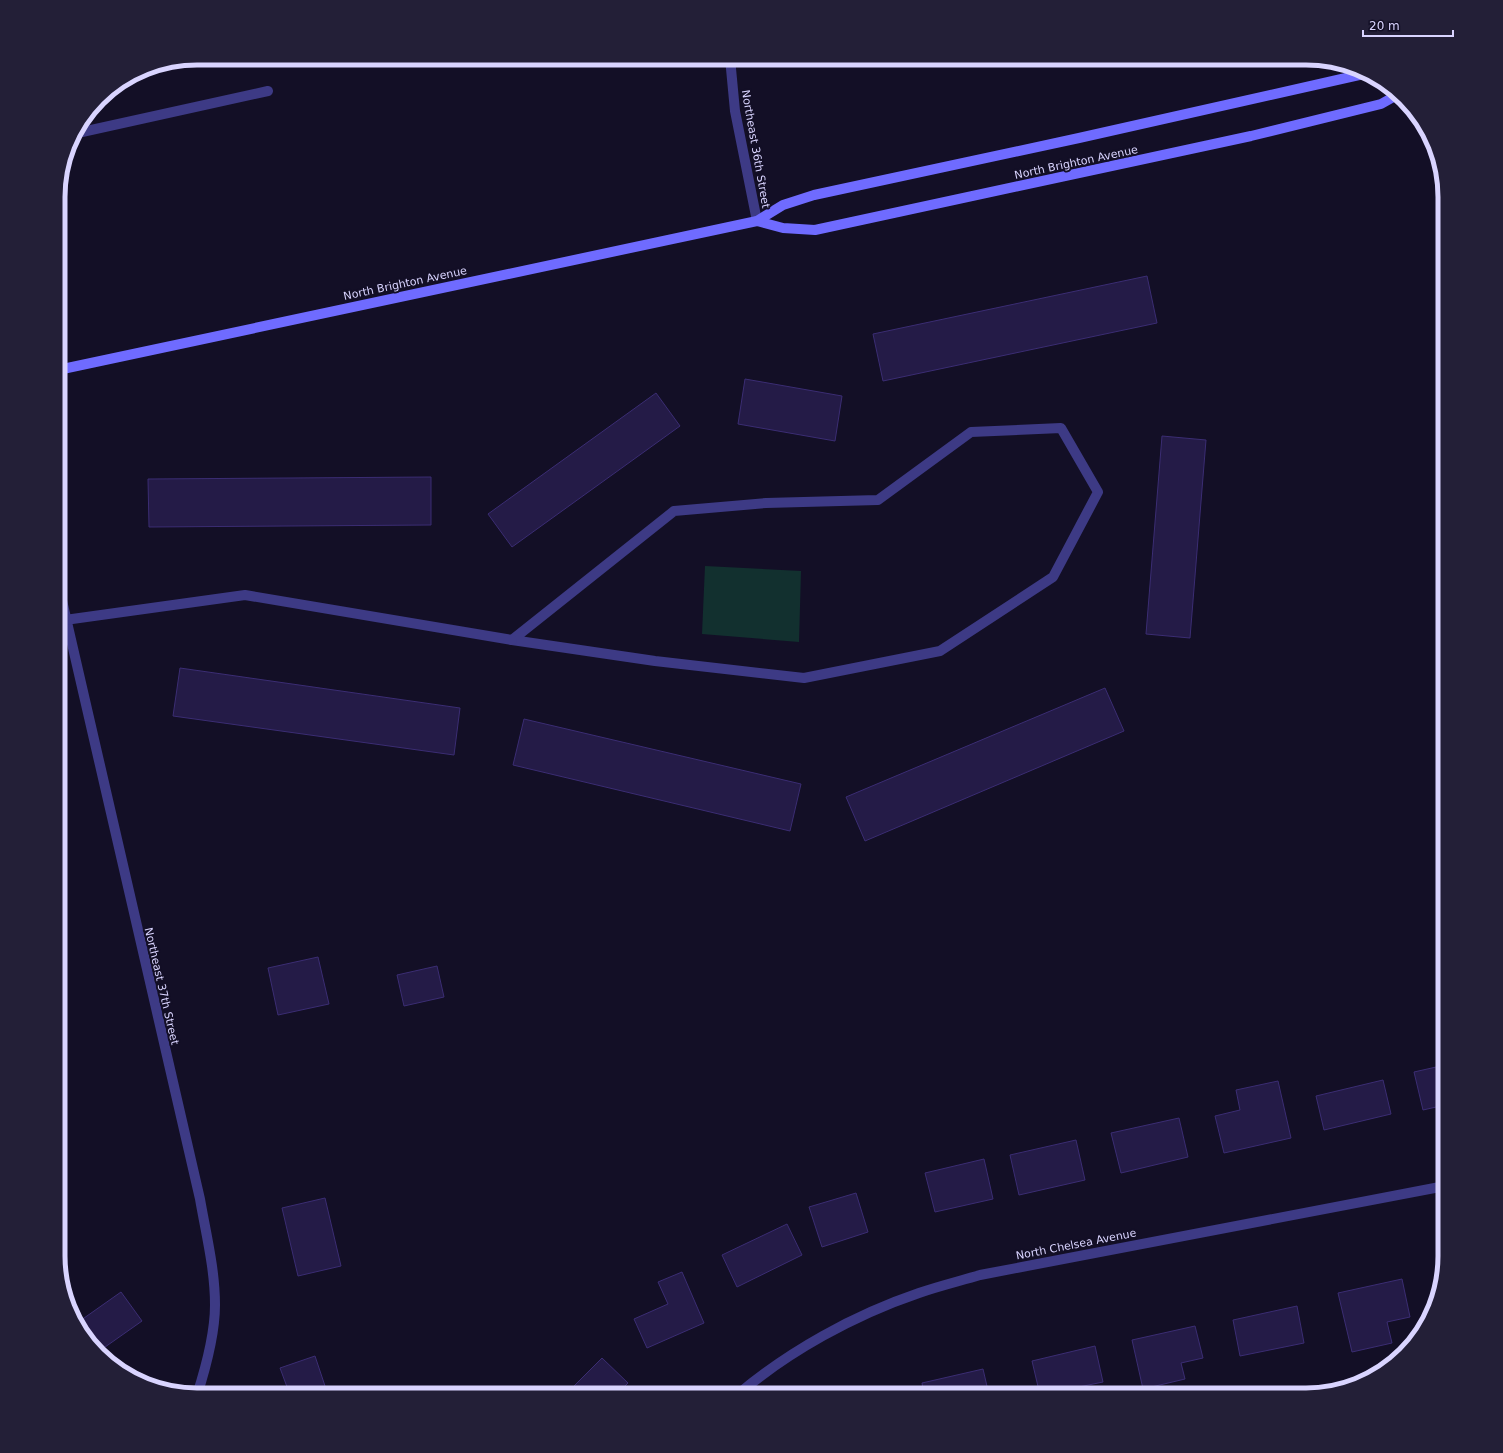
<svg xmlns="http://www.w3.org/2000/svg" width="1503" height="1453" viewBox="0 0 1503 1453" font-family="'DejaVu Sans',sans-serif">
<rect width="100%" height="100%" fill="#130f26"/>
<path fill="#12302f" d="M705 566 801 571 799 642 702 634Z"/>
<g fill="#241b47" stroke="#3b2d73">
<path d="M1147 276 1157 323 883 381 873 334Z"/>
<path d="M745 379 842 396 835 441 738 424Z"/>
<path d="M656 393 680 426 512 547 488 514Z"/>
<path d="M1162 436 1206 440 1190 638 1146 634Z"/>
<path d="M431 477V525L149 527 148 479Z"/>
<path d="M180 668 460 708 454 755 173 716Z"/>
<path d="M1105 688 1124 731 865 841 846 797Z"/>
<path d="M524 719 801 784 790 831 513 765Z"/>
<path d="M318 957 329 1004 278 1015 268 968Z"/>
<path d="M437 966 444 997 404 1006 397 975Z"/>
<path d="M1445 1065V1105L1423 1110 1414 1072Z"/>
<path d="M1383 1080 1391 1114 1324 1130 1316 1096Z"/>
<path d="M1278 1081 1291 1138 1224 1153 1215 1116 1240 1110 1236 1090Z"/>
<path d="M1179 1118 1188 1157 1121 1173 1111 1133Z"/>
<path d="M1076 1140 1085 1180 1019 1195 1010 1155Z"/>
<path d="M984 1159 993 1199 935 1212 925 1173Z"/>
<path d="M856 1193 868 1232 822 1247 809 1207Z"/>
<path d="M325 1198 341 1266 298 1276 282 1208Z"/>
<path d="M787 1224 802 1255 737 1287 722 1255Z"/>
<path d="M682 1272 704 1323 647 1348 634 1319 668 1304 658 1282Z"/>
<path d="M1441 1277 1437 1295 1434 1279Z"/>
<path d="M1402 1279 1410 1317 1387 1322 1392 1343 1352 1352 1338 1293Z"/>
<path d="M121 1292 142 1321 98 1352 93 1348 77 1323Z"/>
<path d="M1297 1306 1304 1343 1240 1356 1233 1320Z"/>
<path d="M1195 1326 1203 1358 1181 1363 1185 1379 1143 1389 1132 1340Z"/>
<path d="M1095 1346 1103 1382 1040 1395 1032 1361Z"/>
<path d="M315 1356 328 1395H290L280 1368Z"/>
<path d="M602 1358 628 1383 616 1395H565Z"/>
<path d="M983 1369 989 1395H924L922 1383Z"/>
</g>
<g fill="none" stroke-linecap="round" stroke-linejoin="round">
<g stroke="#3d3a85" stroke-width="10">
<path d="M730 58 735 111 757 221"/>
<path d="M73 134 268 91"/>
<path d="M1061 428 1098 492 1053 577 940 651 804 678 655 661 512 640 674 511 766 503 878 500 971 432Z"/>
<path d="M58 583 200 1199C206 1234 215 1269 215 1305 215 1335 206 1367 197 1395"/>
<path d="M65 620 245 595 512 640"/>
<path d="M737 1395C789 1351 854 1315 919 1293 939 1286 960 1281 980 1275L1445 1186"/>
</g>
<g stroke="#6f6bff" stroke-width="10">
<path d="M757 221 783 228 815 230 1251 136 1381 104 1397 95"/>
<path d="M58 370 757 221 783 205 814 195 1079 138 1368 73"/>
</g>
</g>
<g text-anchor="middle" stroke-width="4" stroke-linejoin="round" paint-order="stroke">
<g font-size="11" fill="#d9d4ff" stroke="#130f26">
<text transform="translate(756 149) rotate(80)" y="4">Northeast 36th Street</text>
<text transform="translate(1076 162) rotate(-12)" y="4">North Brighton Avenue</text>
<text transform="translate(405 283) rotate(-12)" y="4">North Brighton Avenue</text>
<text transform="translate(162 986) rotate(77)" y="4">Northeast 37th Street</text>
<text transform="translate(1076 1244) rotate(-11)" y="4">North Chelsea Avenue</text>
</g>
</g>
<path d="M0 0H1503V1453H0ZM197 65H1306A132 132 0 0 1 1438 197V1256A132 132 0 0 1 1306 1388H197A132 132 0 0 1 65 1256V197A132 132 0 0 1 197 65Z" fill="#231f37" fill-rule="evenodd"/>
<path fill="none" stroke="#d9d4ff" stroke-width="5" d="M197 65H1306A132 132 0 0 1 1438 197V1256A132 132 0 0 1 1306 1388H197A132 132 0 0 1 65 1256V197A132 132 0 0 1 197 65Z"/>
<path d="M1363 30v6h90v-6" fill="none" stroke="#d9d4ff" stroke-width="2"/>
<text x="1369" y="30" font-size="12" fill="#d9d4ff" stroke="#130f26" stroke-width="3" paint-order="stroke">20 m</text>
</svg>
